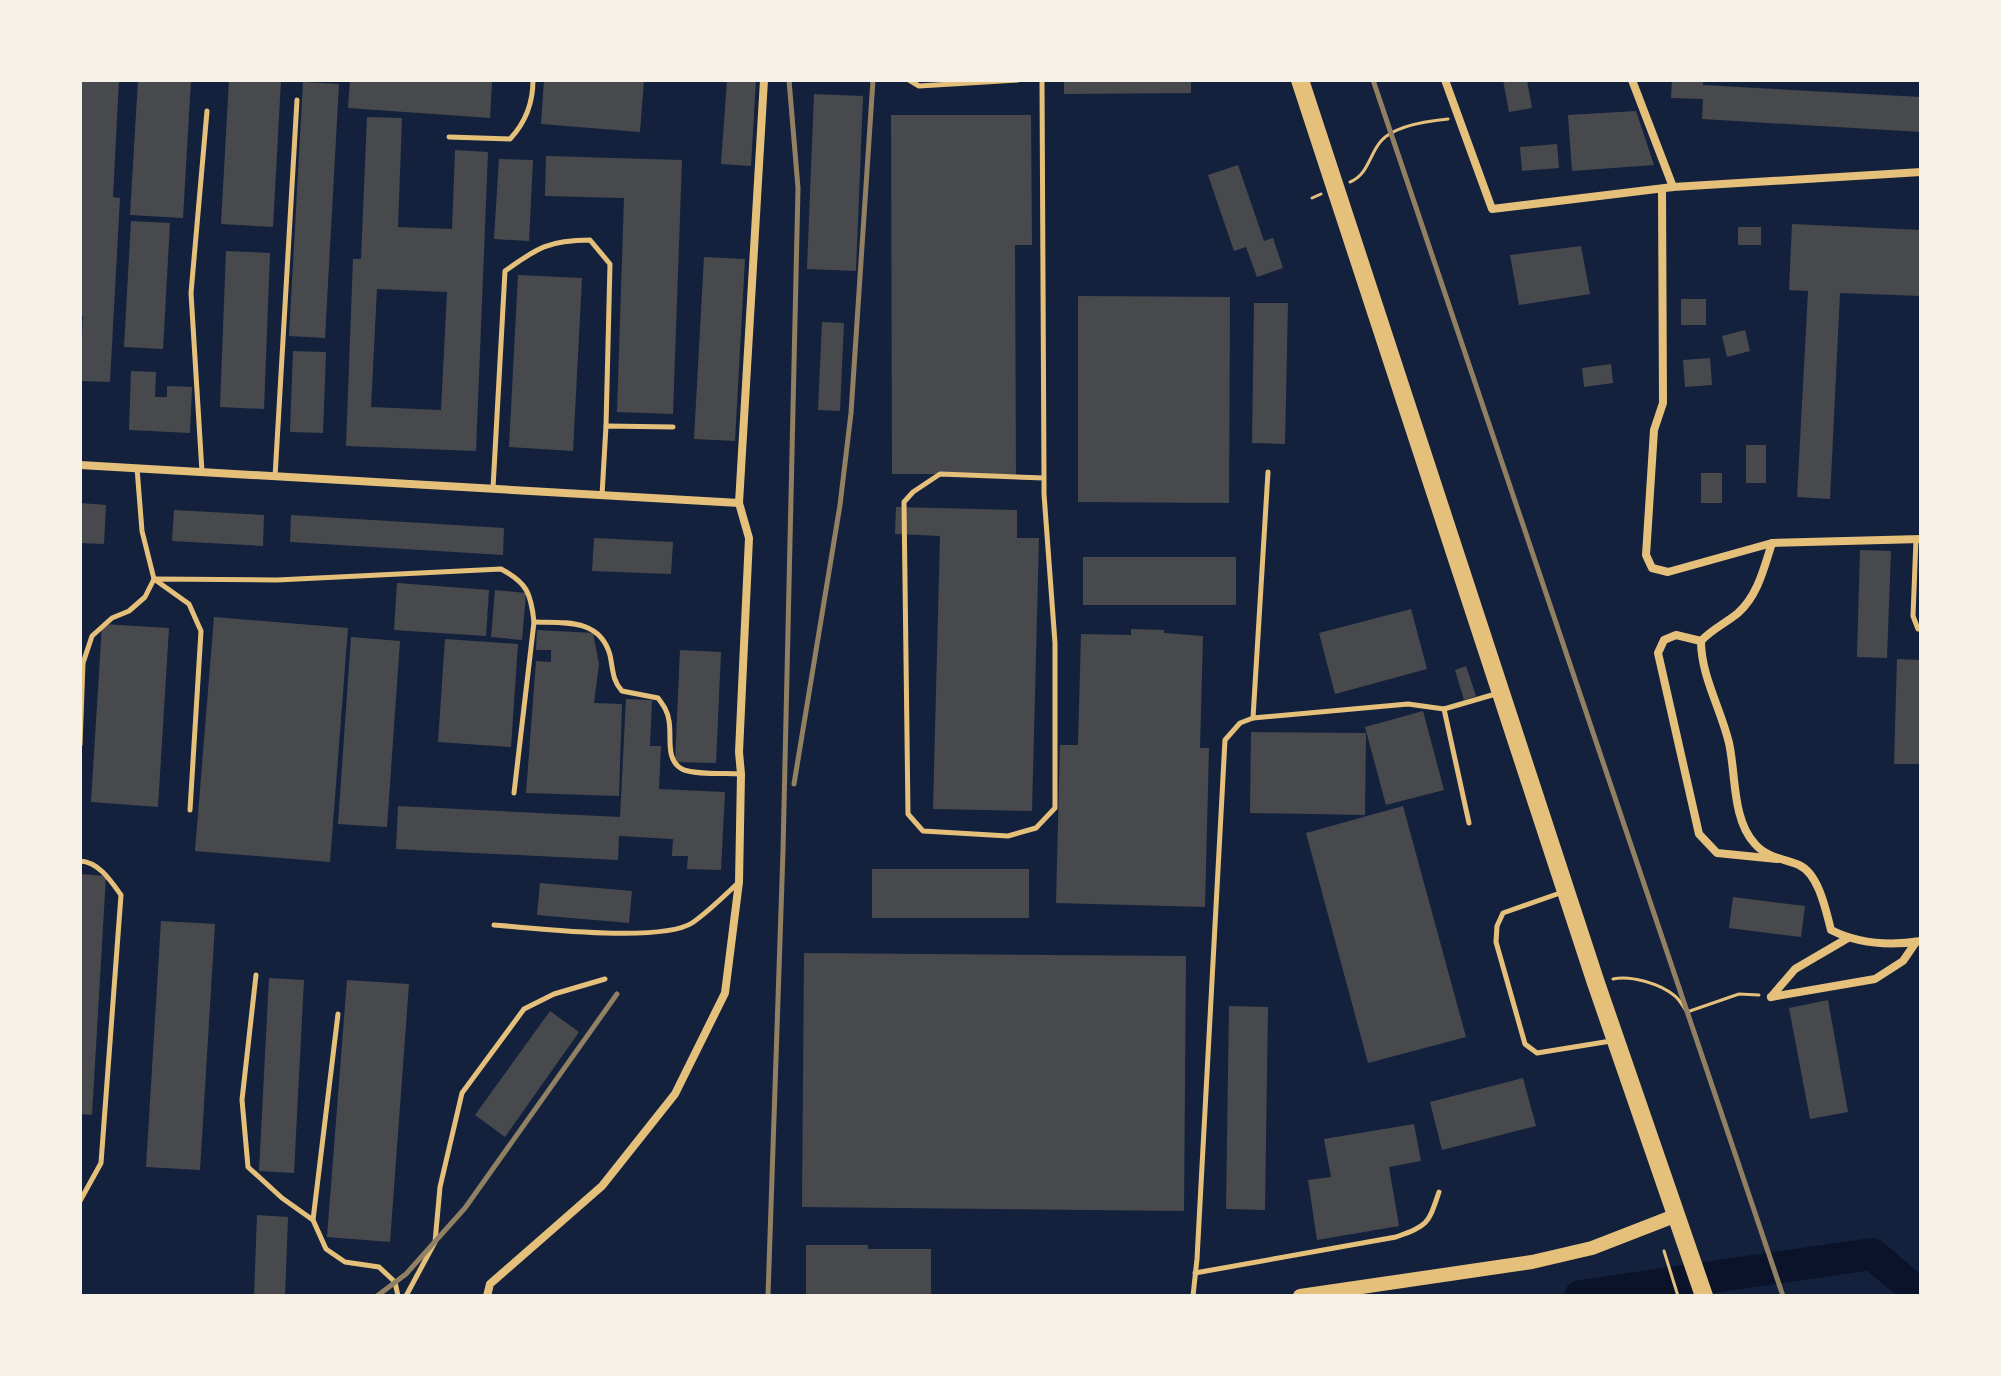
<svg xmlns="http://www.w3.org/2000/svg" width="2001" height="1376" viewBox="0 0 2001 1376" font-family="'Alegreya Sans',sans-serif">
<rect width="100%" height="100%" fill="#14213d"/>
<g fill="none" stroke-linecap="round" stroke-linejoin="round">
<path stroke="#0b132b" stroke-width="32" d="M1580 1296 1872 1254 1921 1295"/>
</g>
<g fill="#48494c" fill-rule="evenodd">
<path d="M80 80H119L113 197 120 198 110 382 80 381 83 316H80Z"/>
<path d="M138 80H191L183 218 130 215Z"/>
<path d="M229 80H281L273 227 221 224Z"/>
<path d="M350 80 492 82 490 118 348 108Z"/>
<path d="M544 80H644L640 132 541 124Z"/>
<path d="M727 80H756L751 166 721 164Z"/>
<path d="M1064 80H1191V93L1064 94Z"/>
<path d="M1503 80H1527L1532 108 1509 112Z"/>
<path d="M1672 80H1703V85L1921 97V132L1702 119 1703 99 1671 98Z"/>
<path d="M303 82 339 84 325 338 289 336Z"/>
<path d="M814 94 863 96 856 271 807 269Z"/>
<path d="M1636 111 1654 165 1572 171 1568 115Z"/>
<path d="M891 115H1031L1032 245H1015L1016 474H892Z"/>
<path d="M367 117 402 118 398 227 452 229 455 150 488 152 476 451 346 446 353 259H361ZM377 289 447 292 441 410 371 407Z"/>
<path d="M1557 144 1559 168 1522 171 1520 147Z"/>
<path d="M546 156 682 160 673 414 617 412 624 198 545 196Z"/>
<path d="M499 159 533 160 529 241 494 239Z"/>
<path d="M1238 165 1264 241 1273 238 1283 268 1257 277 1246 247 1234 251 1208 175Z"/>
<path d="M131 221 170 223 163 349 124 347Z"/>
<path d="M1792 224 1921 230V296L1840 293 1830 499 1797 497 1808 291 1789 290Z"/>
<rect x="1738" y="227" width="23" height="18"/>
<path d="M1581 246 1590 294 1519 305 1510 255Z"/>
<path d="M226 251 270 253 264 409 220 407Z"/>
<path d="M704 257 745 259 735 441 694 439Z"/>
<path d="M518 275 582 278 573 451 509 447Z"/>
<path d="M1078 296 1230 297 1229 503 1078 502Z"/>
<rect x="1681" y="299" width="25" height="26"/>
<path d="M1254 303H1288L1285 444 1252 443Z"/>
<path d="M822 322 844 323 840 411 818 410Z"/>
<path d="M1745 330 1750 351 1727 357 1722 336Z"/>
<path d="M293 351 326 352 323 433 290 432Z"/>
<path d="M1710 358 1712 385 1685 387 1683 360Z"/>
<path d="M1611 364 1613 383 1584 387 1582 368Z"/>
<path d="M131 371 156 372 155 397H167V386L192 387 190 433 129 430Z"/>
<rect x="1746" y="445" width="20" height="38"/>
<rect x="1701" y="473" width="21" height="30"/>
<path d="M80 503 106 505 104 544 80 543Z"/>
<path d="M896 507 1017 510V538H1039L1032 811 933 809 940 536 895 534Z"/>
<path d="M174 510 264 515 263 546 172 541Z"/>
<path d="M291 515 504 528 503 555 290 542Z"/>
<path d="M594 538 673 542 671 574 592 571Z"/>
<path d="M1860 550 1891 551 1887 658 1857 657Z"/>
<rect x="1083" y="557" width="153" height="48"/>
<path d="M397 583 489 590 486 636 394 630Z"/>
<path d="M495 590 526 593 522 640 491 637Z"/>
<path d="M1411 609 1427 669 1335 694 1319 633Z"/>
<path d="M214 617 348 628 330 862 195 851Z"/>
<path d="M102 624 169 628 158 807 91 802Z"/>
<path d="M1131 629 1164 630V633L1203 636 1200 748H1209L1205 907 1056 903 1060 745H1078L1081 634 1131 635Z"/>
<path d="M537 630 593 633 599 664 594 703 622 704 619 796 526 793 536 661 551 662V650H536Z"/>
<path d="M351 637 400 641 387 827 338 824Z"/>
<path d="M445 639 518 644 511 747 438 742Z"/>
<path d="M680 650 721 652 716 763 675 762Z"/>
<path d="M1897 659 1921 660V764H1894Z"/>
<path d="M1466 666 1476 696 1464 700 1455 670Z"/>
<path d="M626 699 652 700 650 746H661L659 789 725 792 721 870 687 869 688 856H672L673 839 619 836 618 860 396 849 398 806 620 817Z"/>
<path d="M1423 711 1444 790 1386 805 1365 727Z"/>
<path d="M1251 732 1366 733 1365 815 1250 813Z"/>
<path d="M1403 806 1466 1037 1368 1063 1306 833Z"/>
<rect x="872" y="869" width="157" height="49"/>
<path d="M80 874 106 876 92 1115 80 1114Z"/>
<path d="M540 883 632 891 629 923 537 915Z"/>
<path d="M1733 897 1805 906 1801 937 1729 928Z"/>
<path d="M161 921 215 924 200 1170 146 1167Z"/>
<path d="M804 953 1186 956 1184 1211 802 1207Z"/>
<path d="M269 978 304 980 294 1173 259 1171Z"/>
<path d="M347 980 409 984 390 1242 327 1237Z"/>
<path d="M1828 1000 1848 1112 1810 1119 1789 1008Z"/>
<path d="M1229 1006 1268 1007 1265 1210 1226 1209Z"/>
<path d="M550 1011 579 1032 505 1137 475 1115Z"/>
<path d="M1523 1078 1536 1126 1442 1150 1430 1102Z"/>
<path d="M1414 1124 1421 1161 1389 1167 1399 1226 1317 1240 1308 1180 1331 1177 1324 1139Z"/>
<path d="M257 1215 288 1217 285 1296H254Z"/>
<path d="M806 1245H868V1249H931V1296H806Z"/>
</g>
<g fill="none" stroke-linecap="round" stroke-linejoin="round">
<g stroke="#e5c07b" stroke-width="3">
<path d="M1350 182C1368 175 1369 155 1381 141 1394 126 1427 121 1448 119"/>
<path d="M1312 198 1321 194"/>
<path d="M1613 979C1631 975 1661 984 1675 996 1680 1000 1683 1007 1687 1012L1739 994 1759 995"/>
<path d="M1664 1251 1678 1296"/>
</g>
<g stroke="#e5c07b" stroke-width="5">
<path d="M909 80 919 86 1018 80"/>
<path d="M1042 80 1044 478V494L1055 643V808L1036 828 1008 836 923 831 908 814 904 502 913 492 940 474 1044 478"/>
<path d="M449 137 510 139C526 122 533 103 533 80"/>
<path d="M137 468 142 531 154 579 189 604 201 631 190 810"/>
<path d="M202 472 191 293 207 111"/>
<path d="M275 477 297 100"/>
<path d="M493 488 505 271C537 248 549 240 590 240L610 264 606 426"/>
<path d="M602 495 606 426 673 427"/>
<path d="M1916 539 1913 616 1918 629H1921"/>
<path d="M534 622C564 623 600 618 610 655 613 669 612 680 622 691L658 698C664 706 668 712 669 721 672 737 665 760 682 769 693 775 726 773 740 774"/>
<path d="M1444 709 1469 823"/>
<path d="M1253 718 1268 472"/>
<path d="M80 745 83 663 92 636 112 618 129 611 145 597 154 579 277 580 501 569C527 583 531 593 534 622L514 793"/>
<path d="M80 861C99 862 111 881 121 895L101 1163 80 1201"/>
<path d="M1563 892 1503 913 1497 926 1496 942 1525 1044 1537 1053 1611 1041"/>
<path d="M494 925C535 928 661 943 692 923 708 912 724 896 739 882"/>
<path d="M256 975 242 1100 248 1167 282 1198 313 1220 326 1249 345 1262 379 1267 395 1282 398 1296"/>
<path d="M313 1220 338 1014"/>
<path d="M1195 1273 1396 1237C1429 1225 1428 1224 1439 1192"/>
<path d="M406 1296 435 1242 440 1187 462 1093 524 1009 554 994 605 979"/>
<path d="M1193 1296 1197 1259 1225 740 1240 723 1253 718 1408 704 1444 709 1499 693"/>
</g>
<g stroke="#e5c07b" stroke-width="8">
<path d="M1445 80 1492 209 1673 187 1921 172"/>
<path d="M1632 80 1673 187"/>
<path d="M1662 189 1663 403 1654 430 1646 555 1652 568 1668 572 1772 543 1921 539"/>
<path d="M80 465 739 503"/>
<path d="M1772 543C1764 568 1758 595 1738 613 1726 623 1712 629 1701 641 1701 676 1721 709 1729 743 1736 774 1732 820 1755 844 1766 857 1784 859 1799 865 1819 874 1826 911 1831 930 1859 944 1890 946 1921 941"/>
<path d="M1701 641 1676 635 1664 640 1658 653 1699 834 1717 853 1777 859"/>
<path d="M1771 997 1875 979 1903 961 1916 942"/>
<path d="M1771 997 1795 969 1848 938"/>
<path d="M487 1296 490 1284 602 1186 675 1094 725 993 739 882 741 774 739 752 749 538 739 503 764 80"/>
</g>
<path stroke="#e5c07b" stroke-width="14" d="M1300 1296 1532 1262 1592 1248 1677 1215"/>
<path stroke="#e5c07b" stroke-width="18" d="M1300 80 1596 983 1704 1296"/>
<g stroke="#918062" stroke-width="5">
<path d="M1373 80 1783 1296"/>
<path d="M794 784 840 505 851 413 873 80"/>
<path d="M377 1296 406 1274 465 1208 617 994"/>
<path d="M768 1296 783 851 798 188 789 80"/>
</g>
</g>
<rect width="2001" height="1376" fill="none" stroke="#f6f1e7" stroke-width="164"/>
</svg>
